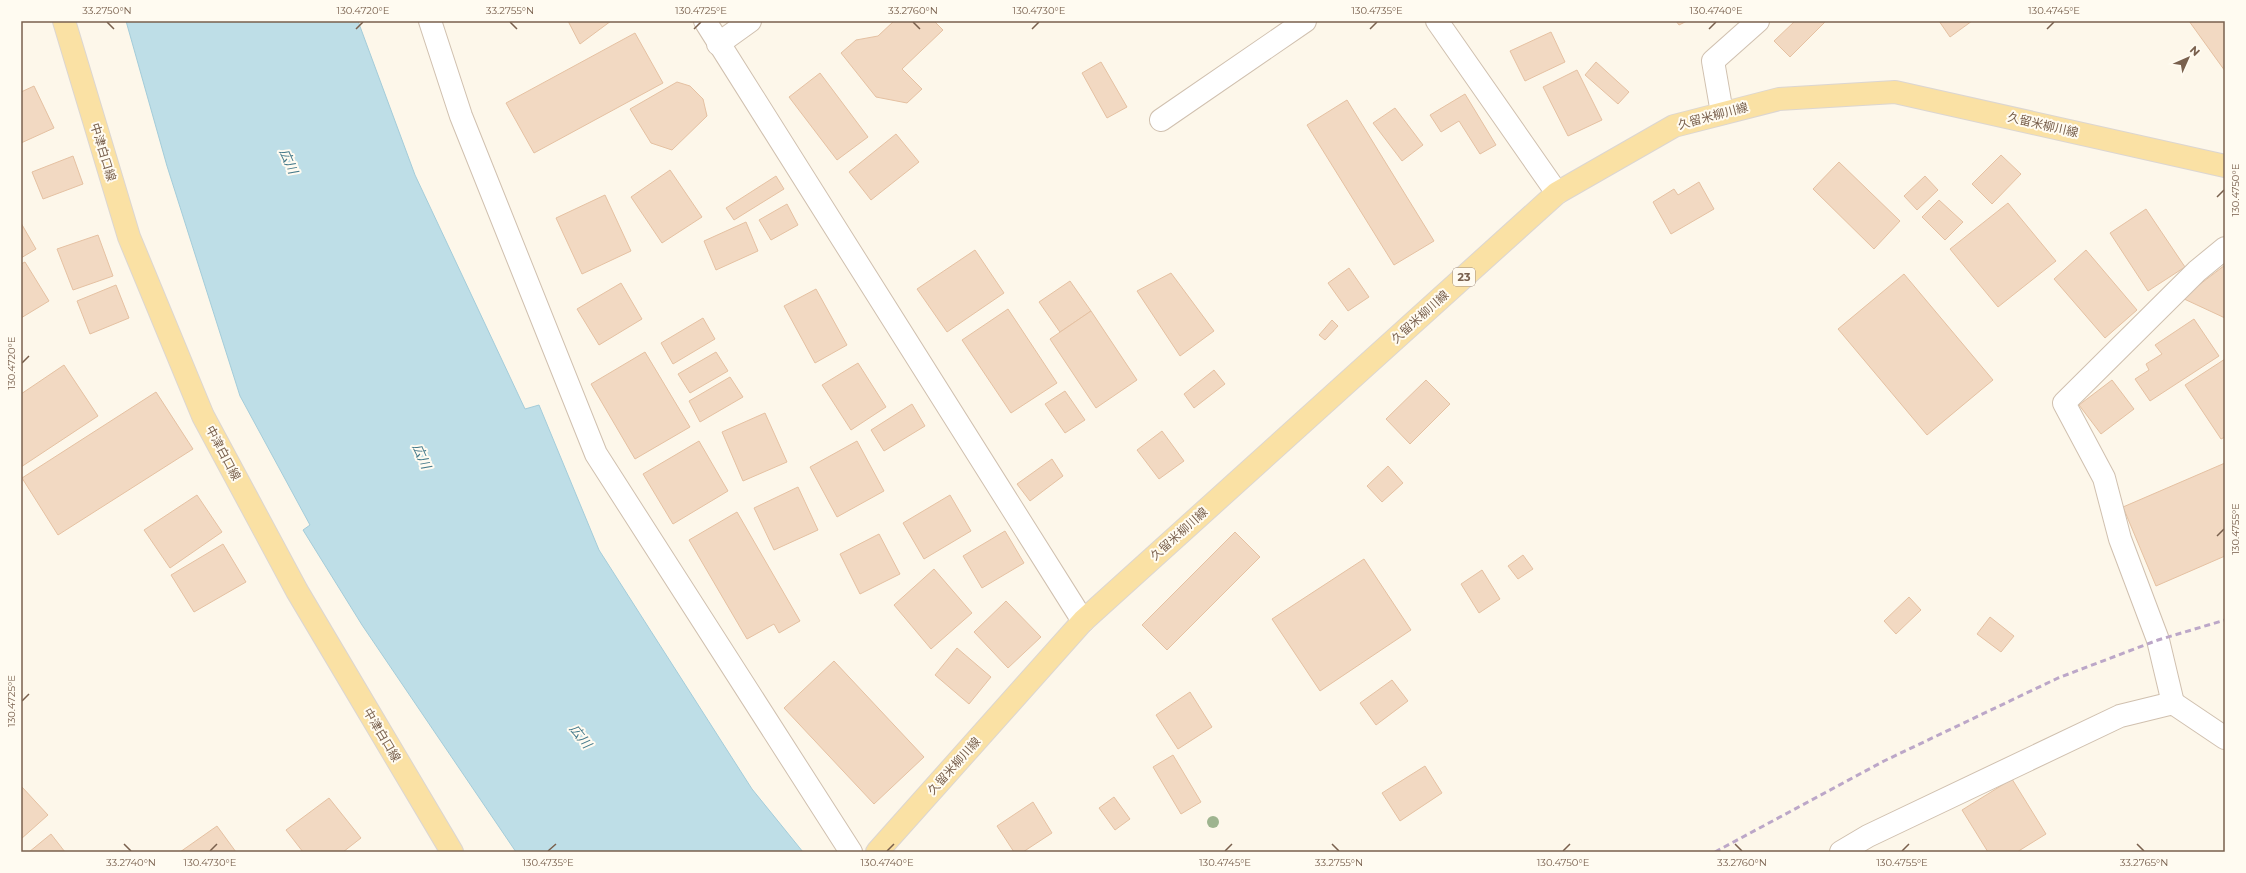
<svg xmlns="http://www.w3.org/2000/svg" width="2246" height="873" viewBox="0 0 2246 873" font-family="Montserrat,'Noto Sans JP',sans-serif">
<rect width="100%" height="100%" fill="#fdf7ea"/>
<path fill="#bedee7" stroke="#a4ccd9" d="M126 21H358L415 175 525 409 539 405 599 550 752 789 803 852H516L362 625 303 530 310 525 240 396 167 166Z"/>
<g fill="#f2d9c2" stroke="#e5c1a2">
<path d="M568 21H611L580 44Z"/>
<path d="M894 21H934L943 30 902 69 922 89 907 103 876 97 841 53 856 40 878 36Z"/>
<path d="M1676 21H1687L1679 25Z"/>
<path d="M1795 21H1826L1790 57 1774 41Z"/>
<path d="M1939 21H1972L1950 37Z"/>
<path d="M2189 21H2225V71Z"/>
<path d="M1551 32 1565 62 1525 81 1510 51Z"/>
<path d="M635 33 663 83 534 153 506 103Z"/>
<path d="M1101 62 1127 107 1107 118 1082 73Z"/>
<path d="M1596 62 1629 92 1618 104 1585 75Z"/>
<path d="M1577 70 1602 120 1568 136 1543 87Z"/>
<path d="M820 73 868 137 837 160 789 97Z"/>
<path d="M677 82 690 86 703 99 707 116 672 150 651 143 630 109Z"/>
<path d="M34 86 54 128 21 143V92Z"/>
<path d="M1465 94 1496 145 1480 154 1459 121 1441 132 1430 115Z"/>
<path d="M1347 100 1434 241 1394 265 1307 125Z"/>
<path d="M1395 108 1423 145 1402 161 1373 123Z"/>
<path d="M896 134 919 162 871 200 849 172Z"/>
<path d="M2001 155 2021 174 1992 204 1972 184Z"/>
<path d="M73 156 83 184 43 199 32 172Z"/>
<path d="M1839 162 1900 221 1874 249 1813 189Z"/>
<path d="M670 170 702 217 662 243 631 197Z"/>
<path d="M776 176 784 189 734 220 726 208Z"/>
<path d="M1925 176 1938 190 1917 210 1904 196Z"/>
<path d="M1699 182 1714 209 1671 234 1653 202 1674 189 1678 195Z"/>
<path d="M605 195 631 251 582 274 556 218Z"/>
<path d="M1939 200 1963 222 1945 240 1922 217Z"/>
<path d="M2008 203 2056 261 1998 307 1950 249Z"/>
<path d="M787 204 798 225 771 240 759 220Z"/>
<path d="M2146 209 2185 267 2148 291 2110 233Z"/>
<path d="M746 222 758 251 716 270 704 241Z"/>
<path d="M21 223 36 249 21 258Z"/>
<path d="M98 235 113 276 73 290 57 249Z"/>
<path d="M975 250 1004 293 947 332 917 289Z"/>
<path d="M2086 250 2137 310 2105 338 2054 279Z"/>
<path d="M25 262 49 301 21 318V264Z"/>
<path d="M2225 265V318L2182 298Z"/>
<path d="M1349 268 1369 297 1348 311 1328 283Z"/>
<path d="M1171 273 1214 331 1180 356 1137 291Z"/>
<path d="M1904 274 1993 380 1927 435 1838 329Z"/>
<path d="M1070 281 1091 311 1060 332 1039 302Z"/>
<path d="M621 283 642 319 599 345 577 309Z"/>
<path d="M116 285 129 318 90 334 77 301Z"/>
<path d="M816 289 847 345 815 363 784 306Z"/>
<path d="M1008 309 1057 383 1011 413 962 340Z"/>
<path d="M1091 311 1137 380 1096 408 1050 339Z"/>
<path d="M703 318 715 339 673 364 661 343Z"/>
<path d="M2194 319 2219 356 2150 401 2135 379 2149 370 2146 364 2162 354 2155 345Z"/>
<path d="M1332 320 1338 326 1325 340 1319 335Z"/>
<path d="M645 352 690 427 635 459 591 384Z"/>
<path d="M716 352 728 371 690 393 678 374Z"/>
<path d="M2225 359V437L2221 439 2185 385Z"/>
<path d="M858 363 886 407 851 430 822 385Z"/>
<path d="M64 365 98 416 21 467V394Z"/>
<path d="M1214 370 1225 384 1194 408 1184 394Z"/>
<path d="M730 377 743 397 700 422 689 401Z"/>
<path d="M1426 380 1450 404 1410 444 1386 419Z"/>
<path d="M2112 380 2134 409 2101 434 2079 405Z"/>
<path d="M1065 391 1085 420 1065 433 1045 404Z"/>
<path d="M156 392 193 449 58 535 22 478Z"/>
<path d="M912 404 925 426 884 451 871 430Z"/>
<path d="M765 413 787 462 743 481 722 432Z"/>
<path d="M1162 431 1184 461 1159 479 1137 450Z"/>
<path d="M699 441 728 491 673 524 643 474Z"/>
<path d="M857 441 884 491 837 517 810 467Z"/>
<path d="M1052 459 1063 476 1030 501 1017 484Z"/>
<path d="M2225 463V556L2156 586 2123 507Z"/>
<path d="M1388 466 1403 483 1382 502 1367 486Z"/>
<path d="M798 487 818 530 774 550 754 508Z"/>
<path d="M197 495 222 532 170 568 144 530Z"/>
<path d="M950 495 971 531 924 559 903 523Z"/>
<path d="M737 512 800 621 779 633 774 624 747 639 689 540Z"/>
<path d="M1005 531 1024 563 982 588 963 556Z"/>
<path d="M1235 532 1260 557 1167 650 1142 625Z"/>
<path d="M879 534 900 574 860 594 840 554Z"/>
<path d="M223 544 246 582 194 612 171 575Z"/>
<path d="M1523 555 1533 569 1518 579 1508 566Z"/>
<path d="M1364 559 1411 630 1320 691 1272 619Z"/>
<path d="M934 569 972 613 931 649 894 605Z"/>
<path d="M1482 570 1500 599 1479 613 1461 584Z"/>
<path d="M1909 597 1921 610 1896 634 1884 621Z"/>
<path d="M1006 601 1041 637 1008 668 974 632Z"/>
<path d="M1990 617 2014 636 2001 652 1977 634Z"/>
<path d="M957 648 991 677 969 704 935 675Z"/>
<path d="M834 661 924 757 874 804 784 708Z"/>
<path d="M1392 680 1408 701 1376 725 1360 703Z"/>
<path d="M1190 692 1212 727 1178 749 1156 715Z"/>
<path d="M1173 755 1201 802 1181 814 1153 767Z"/>
<path d="M1425 766 1442 793 1400 821 1382 793Z"/>
<path d="M2012 779 2046 834 2017 852H1988L1962 810Z"/>
<path d="M22 787 48 815 21 839V788Z"/>
<path d="M1114 797 1130 819 1115 830 1099 808Z"/>
<path d="M329 798 361 838 343 852H303L286 830Z"/>
<path d="M1033 802 1052 833 1023 852H1014L997 826Z"/>
<path d="M217 826 236 852H180Z"/>
<path d="M51 834 65 852H29Z"/>
</g>
<g fill="none" stroke-linecap="round" stroke-linejoin="round">
<defs>
<g id="minor">
<path d="M430 21 461 116 596 454 851 852"/>
<path d="M705 21 1083 621"/>
<path d="M1437 21 1557 193"/>
<path d="M718 44 750 21"/>
<path d="M1722 113 1713 61 1758 21"/>
<path d="M1161 120 1305 21"/>
<path d="M2173 703 2158 640 2120 539 2104 478 2064 403 2197 271 2225 248"/>
<path d="M1841 852 1868 836 2120 716 2173 703 2225 738"/>
</g>
<g id="major">
<path d="M64 21 129 237 203 416 297 591 452 852"/>
<path d="M877 852 1083 621 1557 193 1674 126 1779 99 1895 92 2225 166"/>
</g>
</defs>
<use href="#minor" stroke="#d0c0af" stroke-width="24"/>
<use href="#major" stroke="#dcd6d1" stroke-width="24"/>
<use href="#minor" stroke="#fff" stroke-width="22"/>
<use href="#major" stroke="#fae1a4" stroke-width="22"/>
<path stroke="#bca7c8" stroke-width="3" stroke-dasharray="6 4" stroke-linecap="butt" d="M1715 852 1884 761 2058 678 2158 640 2225 620"/>
</g>
<circle fill="#9eb48f" cx="1213" cy="822" r="6"/>
<path fill="none" stroke="#79604d" stroke-width="1.5" d="M107 22 114 29M510 22 517 29M913 22 920 29M356 29 363 22M694 29 701 22M1032 29 1039 22M1370 29 1377 22M1709 29 1716 22M2047 29 2054 22M2217 197 2224 190M22 363 29 356M2217 536 2224 529M22 701 29 694M124 844 131 851M1332 844 1339 851M1735 844 1742 851M2137 844 2144 851M210 851 217 844M548 851 556 844M887 851 894 844M1225 851 1232 844M1563 851 1570 844M1902 851 1909 844"/>
<g text-anchor="middle" stroke-width="4" stroke-linejoin="round" paint-order="stroke">
<rect fill="#fffbf1" stroke="#a18e7e" stroke-width="1" x="1453" y="268" width="22" height="18" rx="3"/>
<g font-size="11" font-weight="bold" fill="#79604d">
<text x="1464" y="281">23</text>
</g>
<g font-size="12" fill="#79604d" stroke="#fffbf1">
<text transform="translate(1713 116) rotate(-15)" y="4">久留米柳川線</text>
<text transform="translate(2043 125) rotate(13)" y="4">久留米柳川線</text>
<text transform="translate(103 152) rotate(73)" y="4">中津白口線</text>
<text transform="translate(1420 317) rotate(-42)" y="4">久留米柳川線</text>
<text transform="translate(223 453) rotate(62)" y="4">中津白口線</text>
<text transform="translate(1179 534) rotate(-42)" y="4">久留米柳川線</text>
<text transform="translate(382 735) rotate(59)" y="4">中津白口線</text>
<text transform="translate(954 766) rotate(-48)" y="4">久留米柳川線</text>
</g>
<g font-size="13" font-style="italic" fill="#467a8b" stroke="#fffbf1">
<text transform="translate(289 161) rotate(66)" y="5">広川</text>
<text transform="translate(422 456) rotate(66)" y="5">広川</text>
<text transform="translate(581 736) rotate(52)" y="5">広川</text>
</g>
</g>
<rect width="2246" height="873" fill="none" stroke="#fffbf1" stroke-width="44"/>
<g transform="translate(2188 58) rotate(45)" stroke="#fffbf1" stroke-width="3" paint-order="stroke">
<path d="M0-3L7 15L0 10L-7 15Z" fill="#79604d"/>
<text y="-6" font-size="11" font-weight="bold" text-anchor="middle" fill="#79604d">N</text>
</g>
<rect x="22" y="22" width="2202" height="829" fill="none" stroke="#79604d" stroke-width="1.5"/>
<g font-size="10" text-anchor="middle" fill="#79604d">
<text x="107" y="14">33.2750°N</text>
<text x="363" y="14">130.4720°E</text>
<text x="510" y="14">33.2755°N</text>
<text x="701" y="14">130.4725°E</text>
<text x="913" y="14">33.2760°N</text>
<text x="1039" y="14">130.4730°E</text>
<text x="1377" y="14">130.4735°E</text>
<text x="1716" y="14">130.4740°E</text>
<text x="2054" y="14">130.4745°E</text>
<text transform="translate(2235 190) rotate(-90)" y="4">130.4750°E</text>
<text transform="translate(11 363) rotate(-90)" y="4">130.4720°E</text>
<text transform="translate(2235 529) rotate(-90)" y="4">130.4755°E</text>
<text transform="translate(11 701) rotate(-90)" y="4">130.4725°E</text>
<text x="131" y="866">33.2740°N</text>
<text x="210" y="866">130.4730°E</text>
<text x="548" y="866">130.4735°E</text>
<text x="887" y="866">130.4740°E</text>
<text x="1225" y="866">130.4745°E</text>
<text x="1339" y="866">33.2755°N</text>
<text x="1563" y="866">130.4750°E</text>
<text x="1742" y="866">33.2760°N</text>
<text x="1902" y="866">130.4755°E</text>
<text x="2144" y="866">33.2765°N</text>
</g>
</svg>
